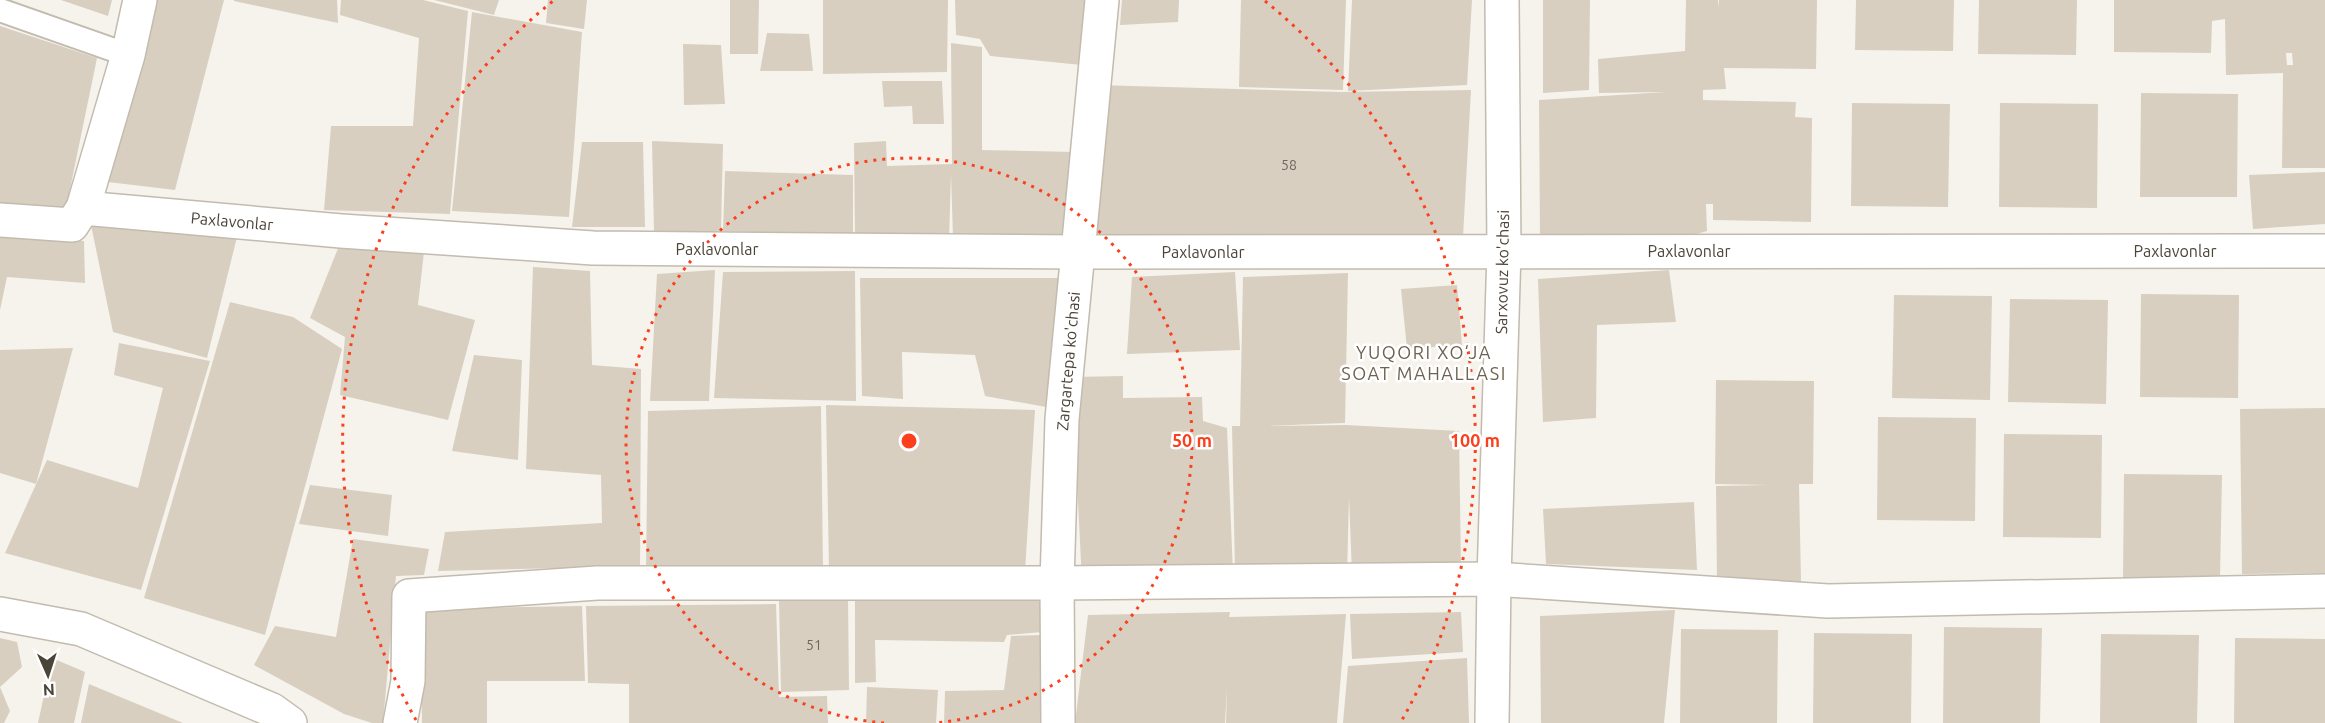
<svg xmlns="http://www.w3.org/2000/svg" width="2325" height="723" viewBox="0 0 2325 723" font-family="Ubuntu,sans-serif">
<rect width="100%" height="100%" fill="#f6f3ec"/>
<g fill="#d8cfc1" fill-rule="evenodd">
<path d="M61 0H112L108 16Z"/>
<path d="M149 0H224L175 190 108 182Z"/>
<path d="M234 0H337L338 23 234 1Z"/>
<path d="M341 0H423L468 11 450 214 324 210 331 126H413L419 38 340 15Z"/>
<path d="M434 0H499L494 15Z"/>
<path d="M548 0H587L584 29 546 23Z"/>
<path d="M730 0H759L758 54H730Z"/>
<path d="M823 0H948L947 72 823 74Z"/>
<path d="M955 0H1097L1092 66 990 56 980 39 956 35Z"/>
<path d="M1122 0H1179L1178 22 1120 25Z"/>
<path d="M1241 0H1346L1343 90 1239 87Z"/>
<path d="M1352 0H1472L1467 85 1348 91Z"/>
<path d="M1543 0H1590L1589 90 1543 93Z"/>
<path d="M1686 0H1718L1719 7V0H1817L1816 69 1724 68 1726 89 1703 90V100L1796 102 1795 117 1812 118 1811 222 1713 220V204H1706L1707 231 1679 239 1540 240 1539 100 1666 92 1599 93 1598 59 1685 51Z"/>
<path d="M1856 0H1954L1953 51 1855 50Z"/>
<path d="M1979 0H2077L2076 55 1978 54Z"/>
<path d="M2114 0H2325V168H2282L2283 73 2226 75 2225 19 2212 21 2211 53 2114 52ZM2286 53H2292L2293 65H2287Z"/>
<path d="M472 12 582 32 569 217 452 211Z"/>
<path d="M0 26 97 58 64 218 0 210Z"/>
<path d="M767 33 809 34 813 71H760Z"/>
<path d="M951 43 982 47V150L1077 152 1075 241 953 238 951 174 949 241 855 239 854 143 886 141 887 166 952 164Z"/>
<path d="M683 44 721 45 725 104 684 105Z"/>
<path d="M882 81H942L944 124H913L912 106 884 107Z"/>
<path d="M1097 85 1341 92 1471 90 1463 237 1087 242Z"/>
<path d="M2141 93 2238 94 2237 197H2140Z"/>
<path d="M1852 103 1950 104 1948 207 1851 206Z"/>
<path d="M2000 103 2098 104 2097 208 1999 207Z"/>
<path d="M652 141 723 144 721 231H654Z"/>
<path d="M582 142H643L645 227H572Z"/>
<path d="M725 171 853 175V235L723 231Z"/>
<path d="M2325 172V224L2253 229 2249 175Z"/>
<path d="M90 220 238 233 207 358 113 332Z"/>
<path d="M0 236 84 241 85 283 7 277 0 310Z"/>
<path d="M341 241 424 252 418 305 475 320 448 420 340 395 345 337 310 318Z"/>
<path d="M533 267 590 271 592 365 641 369 640 573 604 567 438 571 445 532 602 523 601 475 526 469Z"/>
<path d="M715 270 709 401H650L657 274Z"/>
<path d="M1669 270 1676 322 1597 325 1596 418 1543 422 1538 279Z"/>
<path d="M855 271 856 401 714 398 723 272Z"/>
<path d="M1235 272 1240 350 1127 354 1132 277Z"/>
<path d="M1348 273 1345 423 1264 426 1346 425 1459 431 1461 570 1352 574 1349 497 1347 575 1235 572 1232 426H1240L1243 277Z"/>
<path d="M860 278H1062L1057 409 985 396 975 355 902 352 903 399 862 396Z"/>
<path d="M1457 285 1462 345 1407 349 1401 289Z"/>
<path d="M2141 294 2239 295 2238 398 2140 397Z"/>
<path d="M1894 295 1992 296 1990 400 1892 398Z"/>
<path d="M2010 299 2108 300 2106 404 2008 402Z"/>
<path d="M230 302 293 317 342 349 265 635 144 598Z"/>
<path d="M119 343 210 361 141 590 5 553 47 460 138 488 163 388 114 375Z"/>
<path d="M73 348 36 484 0 473V350Z"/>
<path d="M474 355 522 360 518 460 452 451Z"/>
<path d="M1123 376V398L1202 397 1203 421 1227 428 1233 573 1082 583 1072 377Z"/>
<path d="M1716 380 1814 381 1813 484H1799L1801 582 1717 583 1716 486 1769 485 1715 484Z"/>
<path d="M826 405 1035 410 1025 571 829 569Z"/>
<path d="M821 406 823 569 646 571 648 411Z"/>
<path d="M2325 408V573L2242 574 2240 409Z"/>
<path d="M1878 417 1976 418 1975 521 1877 520Z"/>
<path d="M2004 434 2102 435 2101 538 2003 537Z"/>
<path d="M2124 474 2222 475 2220 579 2123 578Z"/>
<path d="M310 485 392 495 388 536 299 524Z"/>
<path d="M1694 502 1697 570 1546 564 1543 509Z"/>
<path d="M353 539 429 549 424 575 396 576 383 723H372L344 714 254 665 275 626 336 637Z"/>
<path d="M855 594H1044L1043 632 1007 635 1004 642 875 640 876 682 855 683Z"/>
<path d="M848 598 849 690 781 692 779 600Z"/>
<path d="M776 604 779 697 827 696 828 723H629V684L588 683 586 606Z"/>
<path d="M582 606 585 681H487V723H422L420 609Z"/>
<path d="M1675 610 1664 723H1541L1540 616Z"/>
<path d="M1230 612 1229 617 1346 614 1337 723H1226L1227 687 1225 723H1075L1088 615Z"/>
<path d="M1461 612 1463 652 1352 659 1350 614Z"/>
<path d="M1944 627 2042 628 2040 723H1943Z"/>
<path d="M1681 629 1778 630 1777 723H1680Z"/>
<path d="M1814 633 1912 634 1911 723H1813Z"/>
<path d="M2101 634 2199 635 2197 723H2100Z"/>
<path d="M1043 635V723H944L945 691 1004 690 1011 636Z"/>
<path d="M0 638 17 642 22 667 0 687 10 711 4 723H0Z"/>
<path d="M2235 638 2325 639V723H2234Z"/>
<path d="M52 658 85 672 74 723H38Z"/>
<path d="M1467 658 1469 723H1343L1348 666Z"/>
<path d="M89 684 183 723H81Z"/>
<path d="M867 687 938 690 936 723H866Z"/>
</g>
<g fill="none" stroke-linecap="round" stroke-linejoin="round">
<defs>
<path id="lane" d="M0 10 128 55"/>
<g id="street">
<path d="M83 208 341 231 593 248 1078 252 2325 251"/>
<path d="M0 220 72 225 83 208 128 55 140 0"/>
<path d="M0 614 81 629 272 710 290 723"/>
<path d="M400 723 408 681 409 596 597 583H1057L1494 579 1828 601 2325 591"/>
<path d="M1058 723 1057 583 1062 419 1102 0"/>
<path d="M1492 723 1494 579 1504 251 1502 0"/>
</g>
</defs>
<use href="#lane" stroke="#c2bbae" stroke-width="26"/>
<use href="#street" stroke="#c2bbae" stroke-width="36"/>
<use href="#lane" stroke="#fff" stroke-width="22"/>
<use href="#street" stroke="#fff" stroke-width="33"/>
</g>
<g fill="none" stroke="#fc3f1d" stroke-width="3" stroke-dasharray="3 6">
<path d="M884 723A283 283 0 1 1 934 723"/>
<path d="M416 720A566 566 0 0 1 553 1M1265 1A566 566 0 0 1 1402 720"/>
</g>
<g text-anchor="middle" stroke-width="5" stroke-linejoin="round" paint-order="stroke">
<g font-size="14" fill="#6e675b">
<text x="1289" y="170">58</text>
<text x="814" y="650">51</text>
</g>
<g font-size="16" fill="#4b4439" stroke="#fff">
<text transform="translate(232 221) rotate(5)" y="6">Paxlavonlar</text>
<text x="717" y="255">Paxlavonlar</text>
<text x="1689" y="257">Paxlavonlar</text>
<text x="2175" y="257">Paxlavonlar</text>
<text x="1203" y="258">Paxlavonlar</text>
<text transform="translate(1502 272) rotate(-89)" y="6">Sarxovuz ko'chasi</text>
<text transform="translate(1068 361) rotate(-85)" y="6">Zargartepa ko'chasi</text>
</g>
<g font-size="18" letter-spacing="1.5" fill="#6e6250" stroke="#fff">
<text x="1424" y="359">YUQORI XO‘JA<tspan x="1424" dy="21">SOAT MAHALLASI</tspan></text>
</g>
</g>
<circle cx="909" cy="441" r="9" fill="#fc3f1d" stroke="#fff" stroke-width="3"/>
<g font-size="18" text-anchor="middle" font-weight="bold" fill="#fc3f1d" stroke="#fff" stroke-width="5" stroke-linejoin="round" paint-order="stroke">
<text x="1192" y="447">50 m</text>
<text x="1475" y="447">100 m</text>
</g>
<g transform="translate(48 675) rotate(177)" stroke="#ffffff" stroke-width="4.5" paint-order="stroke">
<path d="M0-4.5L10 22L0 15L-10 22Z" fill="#4b4439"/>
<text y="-9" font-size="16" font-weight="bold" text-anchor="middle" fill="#4b4439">N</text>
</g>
</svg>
